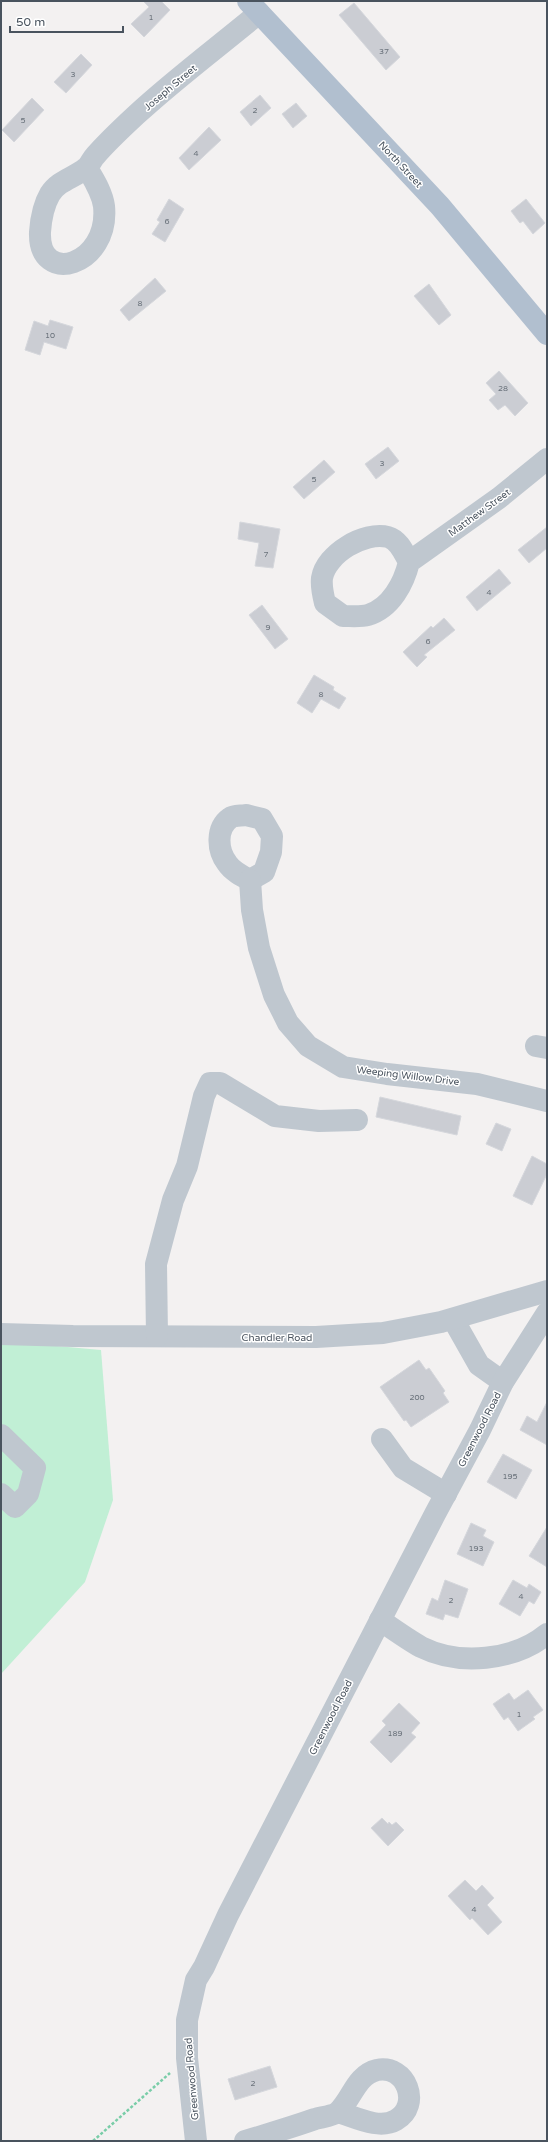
<svg xmlns="http://www.w3.org/2000/svg" width="548" height="2142" viewBox="0 0 548 2142" font-family="'Varela Round',sans-serif">
<rect width="100%" height="100%" fill="#f3f1f1"/>
<path fill="#c1efd5" d="M1 1341 101 1350 113 1500 85 1582 1 1674Z"/>
<g fill="#cbcdd3" stroke="#d5d7dc">
<path d="M143 1H161L170 10 144 37 131 24 149 7Z"/>
<path d="M354 3 400 57 386 70 339 15Z"/>
<path d="M81 54 92 65 66 93 54 82Z"/>
<path d="M260 95 271 108 251 126 240 112Z"/>
<path d="M32 98 44 110 14 142 2 130Z"/>
<path d="M296 103 307 116 293 128 282 114Z"/>
<path d="M209 127 221 140 189 170 179 158Z"/>
<path d="M169 199 184 209 165 242 152 234 160 222 157 220Z"/>
<path d="M526 199 545 223 533 234 523 221 520 223 511 211Z"/>
<path d="M155 278 166 291 129 321 120 310Z"/>
<path d="M429 284 451 315 439 325 414 296Z"/>
<path d="M50 320 73 327 66 349 44 342 40 355 25 350 34 321 48 326Z"/>
<path d="M499 371 528 403 515 416 505 405 498 410 489 400 496 394 486 383Z"/>
<path d="M388 447 399 461 376 479 365 464Z"/>
<path d="M324 460 335 472 304 499 293 487Z"/>
<path d="M240 522 280 529 273 568 255 566 259 543 238 539Z"/>
<path d="M547 527V548L529 563 518 550Z"/>
<path d="M499 569 511 583 477 611 466 597Z"/>
<path d="M262 605 288 639 275 649 249 615Z"/>
<path d="M444 618 455 630 424 655 427 657 417 667 403 652 431 626 433 628Z"/>
<path d="M314 675 334 687 333 690 346 698 339 709 321 699 312 713 297 703Z"/>
<path d="M380 1097 461 1116 457 1135 376 1117Z"/>
<path d="M496 1123 511 1129 502 1151 486 1144Z"/>
<path d="M532 1156 547 1164V1174L532 1205 513 1196Z"/>
<path d="M419 1360 426 1370 429 1368 445 1391 443 1393 449 1402 411 1427 406 1420 404 1421 380 1387Z"/>
<path d="M547 1402V1445L520 1430 527 1416 537 1422Z"/>
<path d="M503 1454 532 1470 516 1499 487 1482Z"/>
<path d="M471 1523 486 1530 483 1536 494 1542 483 1566 457 1554Z"/>
<path d="M547 1527V1567L529 1556Z"/>
<path d="M445 1580 468 1589 458 1618 445 1614 443 1620 426 1614 432 1598 438 1601Z"/>
<path d="M513 1580 527 1588 529 1584 541 1592 534 1604 529 1601 520 1616 499 1604Z"/>
<path d="M528 1690 543 1710 533 1717 535 1719 518 1731 508 1717 504 1720 493 1704 509 1693 514 1700Z"/>
<path d="M399 1703 420 1723 411 1733 416 1737 391 1763 370 1742 386 1725 382 1721Z"/>
<path d="M382 1818 388 1824 389 1822 392 1825 396 1822 404 1830 388 1846 371 1828Z"/>
<path d="M465 1880 476 1891 482 1885 494 1898 487 1905 502 1922 488 1935 472 1918 470 1920 448 1896Z"/>
<path d="M270 2066 277 2087 235 2100 228 2079Z"/>
</g>
<g fill="none" stroke-linecap="round" stroke-linejoin="round">
<path stroke="#79cda8" stroke-width="2.5" stroke-dasharray="3 2" stroke-linecap="butt" d="M93 2141 170 2073"/>
<g stroke="#bfc7cf" stroke-width="22">
<path d="M87 168C94 180 102 192 104 206 110 266 38 287 40 232 41 218 43 206 50 194 59 180 74 178 86 168 90 165 92 159 95 156 107 142 122 128 136 115 175 79 218 47 259 13"/>
<path d="M409 562C404 553 399 540 388 537 364 531 326 554 322 578 321 586 323 595 325 603L343 616C351 616 361 617 368 615 391 608 404 583 409 562L499 498 547 459"/>
<path d="M246 815 262 819 272 836 271 852 264 872 250 880C242 876 232 871 227 863 217 850 216 828 230 818 234 815 241 816 246 815Z"/>
<path d="M250 880 252 910 259 948 274 995 288 1023 308 1046 343 1067 387 1074 477 1084 547 1101"/>
<path d="M536 1046 547 1048"/>
<path d="M453 1319 479 1365 503 1382"/>
<path d="M1 1334 73 1336 316 1337 383 1333 441 1322 547 1291"/>
<path d="M157 1336 156 1264 173 1200 187 1166 204 1096 210 1083H220L275 1116 319 1121 357 1120"/>
<path d="M1 1435 35 1468 28 1494 15 1507 1 1494"/>
<path d="M382 1439 403 1468 446 1494"/>
<path d="M380 1620C393 1629 407 1639 421 1647 459 1666 514 1661 547 1634"/>
<path d="M196 2141 187 2058V2020L196 1980 204 1967 228 1915 435 1514 480 1430 503 1382 547 1313"/>
<path d="M245 2141C269 2134 292 2127 315 2119 322 2117 333 2116 338 2112 352 2099 356 2075 377 2070 406 2064 422 2105 396 2120 379 2130 355 2117 338 2112"/>
</g>
<path stroke="#b1bfcf" stroke-width="22" d="M248 1 440 206 547 334"/>
</g>
<g text-anchor="middle" stroke-width="3" stroke-linejoin="round" paint-order="stroke">
<g font-size="8" fill="#6a727b">
<text x="151" y="20">1</text>
<text x="384" y="54">37</text>
<text x="73" y="77">3</text>
<text x="255" y="113">2</text>
<text x="23" y="123">5</text>
<text x="196" y="156">4</text>
<text x="167" y="224">6</text>
<text x="140" y="306">8</text>
<text x="50" y="338">10</text>
<text x="503" y="391">28</text>
<text x="382" y="466">3</text>
<text x="314" y="482">5</text>
<text x="266" y="557">7</text>
<text x="489" y="595">4</text>
<text x="268" y="630">9</text>
<text x="428" y="644">6</text>
<text x="321" y="697">8</text>
<text x="417" y="1400">200</text>
<text x="510" y="1479">195</text>
<text x="476" y="1551">193</text>
<text x="521" y="1599">4</text>
<text x="451" y="1603">2</text>
<text x="519" y="1717">1</text>
<text x="395" y="1736">189</text>
<text x="474" y="1912">4</text>
<text x="253" y="2086">2</text>
</g>
<g font-size="10" fill="#49535e" stroke="#fff">
<text transform="translate(170 87) rotate(-40)" y="4">Joseph Street</text>
<text transform="translate(401 164) rotate(47)" y="4">North Street</text>
<text transform="translate(479 512) rotate(-36)" y="4">Matthew Street</text>
<text transform="translate(408 1075) rotate(7)" y="4">Weeping Willow Drive</text>
<text x="277" y="1341">Chandler Road</text>
<text transform="translate(479 1429) rotate(-63)" y="4">Greenwood Road</text>
<text transform="translate(330 1717) rotate(-63)" y="4">Greenwood Road</text>
<text transform="translate(191 2079) rotate(-95)" y="4">Greenwood Road</text>
</g>
</g>
<rect width="548" height="2142" fill="none" stroke="#49535e" stroke-width="4"/>
<path d="M10 26v6h113v-6" fill="none" stroke="#49535e" stroke-width="2"/>
<text x="16" y="26" font-size="12" fill="#49535e" stroke="#ffffff" stroke-width="3" paint-order="stroke">50 m</text>
</svg>
